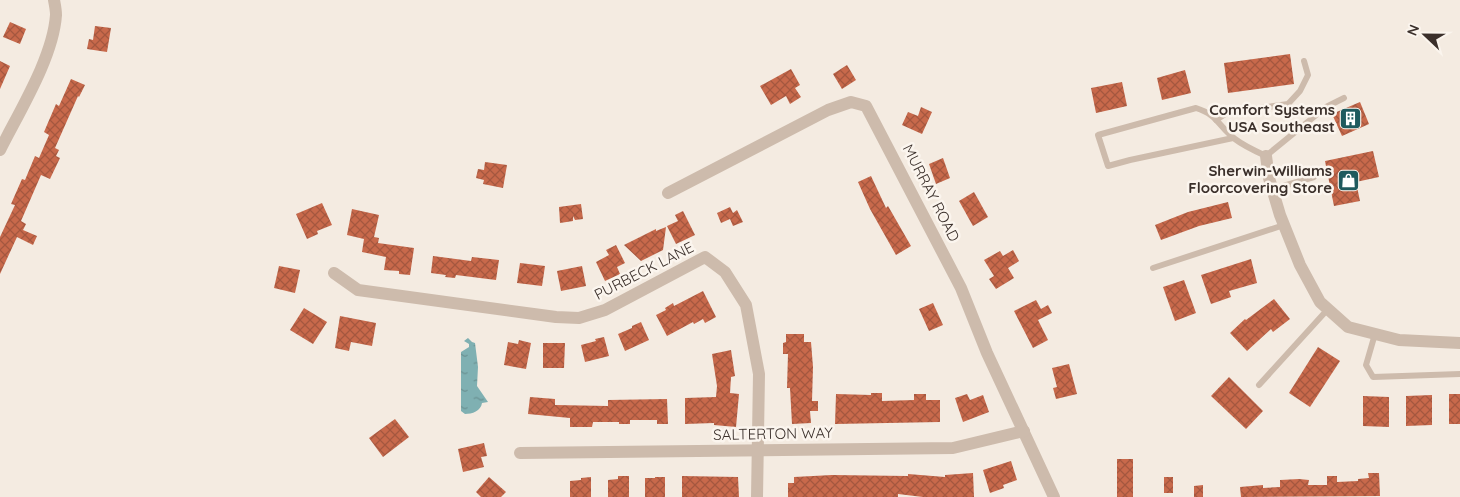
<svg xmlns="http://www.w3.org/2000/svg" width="1460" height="497" viewBox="0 0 1460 497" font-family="Quicksand,sans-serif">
<defs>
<pattern id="water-ripples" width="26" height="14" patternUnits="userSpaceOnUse" patternTransform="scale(1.25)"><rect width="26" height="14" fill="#7fb0b2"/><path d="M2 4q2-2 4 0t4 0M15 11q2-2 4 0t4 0" fill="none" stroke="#699091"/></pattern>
<pattern id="building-cross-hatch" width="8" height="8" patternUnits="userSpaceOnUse" patternTransform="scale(1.25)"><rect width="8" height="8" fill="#c8694b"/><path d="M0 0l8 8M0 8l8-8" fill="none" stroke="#a4573f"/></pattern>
</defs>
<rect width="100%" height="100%" fill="#f4ebe1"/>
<path fill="url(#water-ripples)" d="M468 338 472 342 475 343 478 367 477 386 488 402 482 403C481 411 472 414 465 414L461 411V352L469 347V344L464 341Z"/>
<g fill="url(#building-cross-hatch)">
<path d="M10 22 26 29 20 44 3 37Z"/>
<path d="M95 26 111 28 107 52 87 49 89 39 93 40Z"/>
<path d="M1290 54 1294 84 1228 93 1224 63Z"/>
<path d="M0 61 10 66 0 89Z"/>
<path d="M847 65 856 80 842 89 833 74Z"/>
<path d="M791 69 800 85 795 88 801 97 790 104 786 96 771 105 760 86Z"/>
<path d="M1185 70 1191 93 1162 100 1157 78Z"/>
<path d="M71 79 85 85 79 97 78 96 55 148 59 150 56 156 60 158 50 179 41 175 21 221 26 224 23 230 37 236 33 245 17 237 0 274V237L15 205 11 204 22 179 25 180 35 156 39 158 49 135 44 132 56 104 59 106Z"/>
<path d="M1122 82 1127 106 1096 113 1091 88Z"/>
<path d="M1360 102 1369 124 1342 136 1332 114Z"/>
<path d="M921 107 932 112 922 134 902 125 908 112 918 116Z"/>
<path d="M1373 151 1379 177 1356 182 1360 201 1334 206 1325 161Z"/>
<path d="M943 158 950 178 936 184 929 164Z"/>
<path d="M485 162 507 165 503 188 483 184 484 180 476 178 478 169 484 170Z"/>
<path d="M871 176 886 208 888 206 911 246 896 255 870 209 858 182Z"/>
<path d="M974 192 988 217 973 226 959 201Z"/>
<path d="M1228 202 1232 218 1199 226 1161 240 1155 225 1188 212Z"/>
<path d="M322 203 332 225 317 231 318 234 307 239 296 214Z"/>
<path d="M581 204 583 219 575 220 573 216V221L560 223 559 207Z"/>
<path d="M730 207 733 213 737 210 743 222 733 226 730 219 721 223 717 213Z"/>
<path d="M352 209 379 215 374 237 379 238 378 243 414 248 410 275 399 274V271L384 270 386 257 362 252 364 239 347 235Z"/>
<path d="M683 211 695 235 676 244 667 226 678 221 675 215Z"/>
<path d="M666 227 663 250 641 261 624 245 656 229V231Z"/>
<path d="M616 245 625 263 617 267 620 274 605 281 596 262 609 255 606 250Z"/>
<path d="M1013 250 1019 261 1008 268 1014 278 996 289 989 279 994 276 984 260 1000 251 1003 256Z"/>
<path d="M433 256 471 261 472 257 499 260 496 280 456 275 455 278 445 277 446 275 431 273Z"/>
<path d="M1251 259 1257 283 1229 291 1231 297 1211 304 1201 275Z"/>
<path d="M520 263 545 266 542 286 517 283Z"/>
<path d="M279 266 300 270 295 293 274 288Z"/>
<path d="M582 266 586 286 561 291 557 271Z"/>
<path d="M1184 280 1196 313 1175 321 1163 287Z"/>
<path d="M703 291 716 317 705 323 703 319 694 324 693 322 667 336 656 315 666 310 665 308 673 303 674 306Z"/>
<path d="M1274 299 1290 319 1273 332 1271 329 1247 351 1230 333 1245 319 1246 320Z"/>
<path d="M1036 300 1041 309 1048 305 1052 313 1038 320 1048 340 1033 348 1014 311Z"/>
<path d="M933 303 943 325 929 331 919 309Z"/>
<path d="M304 308 327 322 313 344 290 330Z"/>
<path d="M340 316 376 323 372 346 351 342 349 351 335 348Z"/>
<path d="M641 322 649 340 625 351 618 334 632 328V326Z"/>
<path d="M786 334H804V342H811L813 367 812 401H818V411H810L811 423 792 424 790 388H787L788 354H783V343L786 342Z"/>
<path d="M604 337 609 356 585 362 581 345 596 341 595 339Z"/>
<path d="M519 340 531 343 526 369 504 365 508 342 518 344Z"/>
<path d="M543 343H565L564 368H543Z"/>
<path d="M1318 347 1340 361 1310 407 1289 393Z"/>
<path d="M731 350 735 376 731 377 730 393 739 394 736 427 714 425V423L685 424V398L716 397 717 386 712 354Z"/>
<path d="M1069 364 1077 394 1056 399 1053 388 1057 387 1052 368Z"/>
<path d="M1229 377 1263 411 1246 429 1211 396Z"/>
<path d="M871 393H882V401L914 400V394H926V400H940V422L835 424 836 394 871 395Z"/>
<path d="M967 394 970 400 983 395 989 412 963 422 955 398Z"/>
<rect x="1449" y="394" width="11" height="30"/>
<path d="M1432 395V425L1406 426V396Z"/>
<path d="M1363 396 1389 397V427L1363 426Z"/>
<path d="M530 397 555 399V405L608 406V400L667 399 668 424H657V420H630V424H619V422H593L592 427H570V418L528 414Z"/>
<path d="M395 419 409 437 383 457 369 438Z"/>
<path d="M484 443 487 456 481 457 484 467 463 472 458 449Z"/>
<rect x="1117" y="459" width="16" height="38"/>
<path d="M1011 461 1017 480 1003 485 1004 488 990 493 983 470Z"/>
<path d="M973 473 974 497H923L898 494V497H788V483H794V477L832 475 908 476V474L945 477V475Z"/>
<path d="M1368 473H1379L1380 496 1241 497 1240 487 1263 485V488L1280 487V480L1299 479 1309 480 1308 485H1327V476H1337V482L1358 481V479L1369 478Z"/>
<path d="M618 476H629V497H608V480L618 479Z"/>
<path d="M682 476 738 477 739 497H682Z"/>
<path d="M489 477 506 492 501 497H481L476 492Z"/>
<path d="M591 477V497H570V481L581 480V478Z"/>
<path d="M655 477H665V497H645V478H655Z"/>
<rect x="1164" y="477" width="9" height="16"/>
<path d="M1203 485V497H1194V486Z"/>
</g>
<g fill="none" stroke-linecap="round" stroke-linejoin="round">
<g stroke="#cdbbac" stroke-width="6">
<path d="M1216 120 1227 113 1288 104 1300 91 1308 75 1304 61"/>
<path d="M1233 138 1130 160 1108 166 1098 135 1196 108C1218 115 1218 126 1235 139 1244 146 1255 151 1266 156L1326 107 1344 98"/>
<path d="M1273 189 1314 177"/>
<path d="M1153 268 1284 225"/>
<path d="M1375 334 1366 365 1373 377 1460 374"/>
<path d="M1259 385 1328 309"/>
</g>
<g stroke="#cdbbac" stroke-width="12">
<path d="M0 150C19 112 53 58 56 15 56 10 55 5 54 0"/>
<path d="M1266 156 1269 178 1280 215 1300 265 1320 302 1348 327 1399 340 1460 343"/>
<path d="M668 193 828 110 851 102 866 106 961 288 987 353 1054 497"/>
<path d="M334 273 358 290 556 317 579 318 605 310 705 257 725 272 746 305 759 374 757 497"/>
<path d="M520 453 953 448 1024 431"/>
</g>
</g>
<defs>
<symbol id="building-square" viewBox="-11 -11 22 22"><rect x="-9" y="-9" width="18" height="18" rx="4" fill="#1f5a5e" stroke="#fbf5ee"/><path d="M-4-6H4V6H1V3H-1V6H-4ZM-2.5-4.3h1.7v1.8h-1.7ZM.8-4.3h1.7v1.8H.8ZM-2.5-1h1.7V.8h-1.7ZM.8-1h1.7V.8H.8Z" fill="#fff"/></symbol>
<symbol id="shop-square" viewBox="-11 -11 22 22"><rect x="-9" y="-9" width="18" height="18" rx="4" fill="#1f5a5e" stroke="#fbf5ee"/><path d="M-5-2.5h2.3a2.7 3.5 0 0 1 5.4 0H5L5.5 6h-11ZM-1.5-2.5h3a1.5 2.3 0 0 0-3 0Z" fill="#fff"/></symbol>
</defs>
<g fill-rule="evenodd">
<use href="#building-square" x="1338" y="106" width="25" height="25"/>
<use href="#shop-square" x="1336" y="168" width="25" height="25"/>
</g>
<g text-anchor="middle" stroke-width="5" stroke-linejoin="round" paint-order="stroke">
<g font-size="15" font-weight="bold" fill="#3b302b" stroke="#fbf5ee" text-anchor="end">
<text x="1335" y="115">Comfort Systems<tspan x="1335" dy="17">USA Southeast</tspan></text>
<text x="1332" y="176">Sherwin-Williams<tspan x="1332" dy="17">Floorcovering Store</tspan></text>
</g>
<g font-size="15" fill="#3b302b" stroke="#fbf5ee">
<text transform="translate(931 193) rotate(63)" y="5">MURRAY ROAD</text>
<text transform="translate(644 271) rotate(-27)" y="5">PURBECK LANE</text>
<text transform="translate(773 434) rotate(-1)" y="5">SALTERTON WAY</text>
</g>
</g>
<g transform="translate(1425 35) rotate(292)" stroke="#fbf5ee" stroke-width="4" paint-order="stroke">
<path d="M0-4L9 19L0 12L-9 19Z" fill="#3b302b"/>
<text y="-8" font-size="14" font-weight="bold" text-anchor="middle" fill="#3b302b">N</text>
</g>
</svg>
